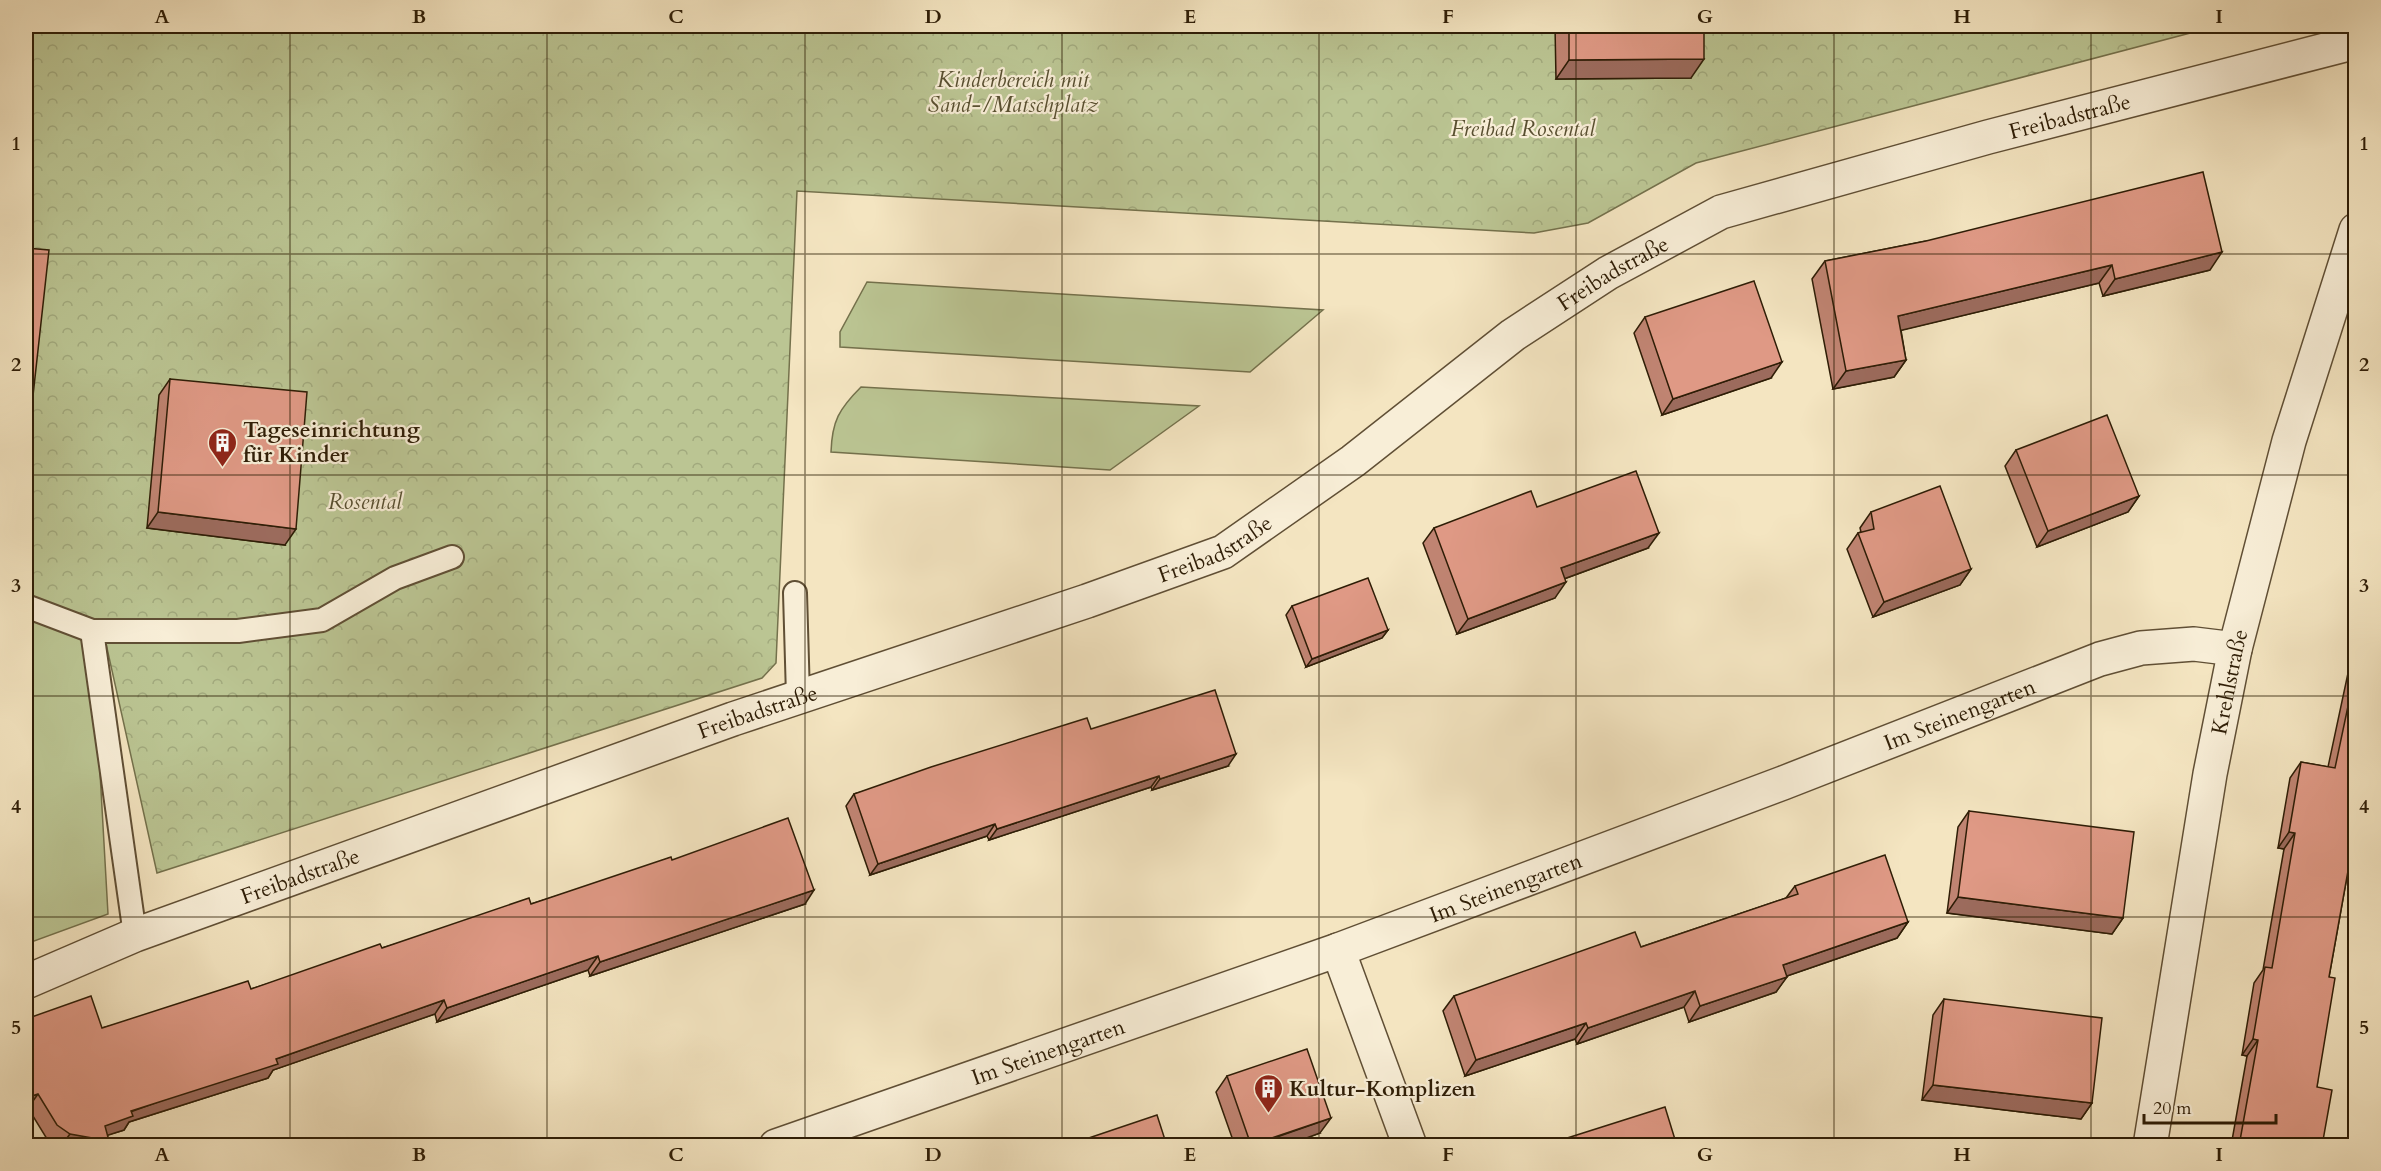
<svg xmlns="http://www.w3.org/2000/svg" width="2381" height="1171" viewBox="0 0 2381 1171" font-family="Cardo,serif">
<defs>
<pattern id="park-crowns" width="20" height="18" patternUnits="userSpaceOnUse" patternTransform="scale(1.5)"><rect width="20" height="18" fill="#bbc593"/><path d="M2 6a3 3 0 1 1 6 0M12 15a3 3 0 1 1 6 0" fill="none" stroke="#a1a97d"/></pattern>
</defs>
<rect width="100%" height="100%" fill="#f4e5c1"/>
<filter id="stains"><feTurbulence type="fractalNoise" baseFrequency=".00333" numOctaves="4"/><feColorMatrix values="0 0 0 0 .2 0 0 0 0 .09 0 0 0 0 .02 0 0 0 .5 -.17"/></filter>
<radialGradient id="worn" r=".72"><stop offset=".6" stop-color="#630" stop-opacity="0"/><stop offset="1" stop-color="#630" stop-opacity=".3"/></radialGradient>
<g fill="#bbc593" stroke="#74714c" stroke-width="1.5">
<path d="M867 282 1323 310 1250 372 840 347V332Z"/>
<path d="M861 387 1199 406 1110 470 831 452C832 421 839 409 861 387Z"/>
<path d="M26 611 92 631 108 914 26 944Z"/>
</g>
<path fill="url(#park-crowns)" stroke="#74714c" stroke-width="1.5" d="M26 26H1822L1835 30 1867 26H2217L1696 163 1588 223 1534 233 797 191 776 663 762 678 157 873 105 639 26 613Z"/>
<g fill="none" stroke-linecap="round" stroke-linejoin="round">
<defs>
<g id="lane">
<path d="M795 593 798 696"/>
<path d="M26 606 92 631H238L322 620 395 578 452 557"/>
<path d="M92 631 135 935"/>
</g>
<g id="street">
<path d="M1338 950 1410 1146"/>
<path id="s1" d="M26 982 135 935 733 719 1087 601 1223 552 1353 461 1513 335 1608 273 1721 212 1988 137 2356 42"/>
<path id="s2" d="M776 1146 1338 950 1783 783 2100 659 2141 648 2194 644 2235 649"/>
<path id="s3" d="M2150 1146 2210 774 2235 649 2289 441 2356 230"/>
</g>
</defs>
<use href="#lane" stroke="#604f35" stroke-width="26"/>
<use href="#street" stroke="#604f35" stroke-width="36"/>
<use href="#lane" stroke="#f8eed7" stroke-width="22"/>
<use href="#street" stroke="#f8eed7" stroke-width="33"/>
</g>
<g fill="#c08472" stroke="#2e1d06" stroke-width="1.5">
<path d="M1555 26H1704L1691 78 1556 79Z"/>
<path d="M1926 241 2210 270 2103 296 2099 283 1901 330 1906 360 1894 377 1833 389 1812 279 1825 261Z"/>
<path d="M1645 317 1771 378 1662 415 1634 333Z"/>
<path d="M170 379 285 545 147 528 159 395Z"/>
<path d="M2016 450 2139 496 2128 512 2037 547 2005 466Z"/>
<path d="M1537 507 1648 548 1564 579 1555 598 1457 634 1423 543 1434 528Z"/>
<path d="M1871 512 1971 569 1960 585 1873 617 1847 549 1858 533 1861 532 1860 528Z"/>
<path d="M1292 606 1388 630 1382 638 1306 667 1286 615Z"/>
<path d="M2355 642V847L2351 854 2329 977 2317 1087 2322 1146H2231L2247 1056 2242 1055 2254 983 2263 970 2284 849 2278 848 2290 778 2301 762 2328 767 2354 645Z"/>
<path d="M1091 729 1228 766 1152 790 1151 787 989 840 987 836 870 875 846 806 854 794Z"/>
<path d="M1969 811 2123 918 2112 934 1947 913 1958 827Z"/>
<path d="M672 860 805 904 590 976 588 970 437 1022 435 1014 273 1070 268 1078 129 1122 124 1130 107 1135 109 1141 106 1146H57L47 1139 28 1108 26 1019 102 1028 251 989 382 948 531 904Z"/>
<path d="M1795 886 1908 922 1897 938 1787 976 1776 992 1689 1022 1684 1007 1577 1044 1575 1039 1465 1076 1443 1011 1454 996 1641 947 1786 898Z"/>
<path d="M1944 999 2092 1103 2081 1119 1922 1100 1933 1015Z"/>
<path d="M1227 1076 1320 1133 1285 1146H1235L1216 1092Z"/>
</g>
<g fill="#9c6b5d" stroke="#2e1d06" stroke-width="1.5">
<path d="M1704 59 1691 78 1556 79 1569 60Z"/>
<path d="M2222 252 2210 270 2103 296 2115 279Z"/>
<path d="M2112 265 2099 283 1886 334 1898 316Z"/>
<path d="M1906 360 1894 377 1833 389 1846 371Z"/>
<path d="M1782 362 1771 378 1662 415 1673 399Z"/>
<path d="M2139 496 2128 512 2037 547 2048 531Z"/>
<path d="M158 512 296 529 285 545 147 528Z"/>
<path d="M1659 533 1648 548 1550 584 1561 568Z"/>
<path d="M1971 569 1960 585 1873 617 1884 602Z"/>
<path d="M1566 582 1555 598 1457 634 1468 619Z"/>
<path d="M1388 630 1382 638 1306 667 1312 659Z"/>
<path d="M1236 754 1228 766 1152 790 1160 779Z"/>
<path d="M1159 776 1151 787 989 840 997 829Z"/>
<path d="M995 824 987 836 870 875 878 864Z"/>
<path d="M2289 832 2295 833 2284 849 2278 848Z"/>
<path d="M2353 843H2355V847L2347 859Z"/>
<path d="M814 890 805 904 590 976 600 962Z"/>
<path d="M1958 897 2123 918 2112 934 1947 913Z"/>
<path d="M1908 922 1897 938 1772 981 1783 965Z"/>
<path d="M598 956 588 970 437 1022 447 1008Z"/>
<path d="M1787 977 1776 992 1689 1022 1700 1006Z"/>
<path d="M1695 991 1684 1007 1577 1044 1588 1028Z"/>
<path d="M444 1000 435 1014 273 1070 268 1078 129 1122 124 1130 96 1139 109 1141 106 1146H61L70 1134 276 1059Z"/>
<path d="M1586 1023 1575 1039 1465 1076 1476 1060Z"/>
<path d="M2253 1039 2258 1040 2247 1056 2242 1055Z"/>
<path d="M1933 1085 2092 1103 2081 1119 1922 1100Z"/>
<path d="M38 1094 28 1108H26V1098Z"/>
<path d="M1331 1118 1320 1133 1285 1146H1251Z"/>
</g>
<g fill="#df9985" stroke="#2e1d06" stroke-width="1.5">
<path d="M1569 26H1704V59L1569 60Z"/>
<path d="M2203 172 2222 252 2115 279 2112 265 1898 316 1906 360 1846 371 1825 261 1926 241Z"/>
<path d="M26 248 49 250 29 432H26Z"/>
<path d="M1754 281 1782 362 1673 399 1645 317Z"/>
<path d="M170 379 307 392 296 529 158 512Z"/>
<path d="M2107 415 2139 496 2048 531 2016 450Z"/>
<path d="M1636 471 1659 533 1561 568 1566 582 1468 619 1434 528 1531 491 1537 507Z"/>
<path d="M1940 486 1971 569 1884 602 1858 533 1874 529 1871 512Z"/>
<path d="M1368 578 1388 630 1312 659 1292 606Z"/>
<path d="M2355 673V843H2353L2329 977 2335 978 2317 1087 2332 1090 2322 1146H2239L2258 1040 2253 1039 2265 967 2272 968 2295 833 2289 832 2301 762 2335 768Z"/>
<path d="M1215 690 1236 754 1160 779 1159 776 997 829 995 824 878 864 854 794 931 767 1087 718 1091 729Z"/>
<path d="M1969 811 2134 832 2123 918 1958 897Z"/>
<path d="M788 818 814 890 600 962 598 956 447 1008 444 1000 276 1059 278 1064 131 1111 133 1116 105 1126 109 1141 70 1134 57 1125 38 1094 26 1098V1019L91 996 102 1028 248 981 251 989 380 944 382 948 529 898 531 904 671 857 672 860Z"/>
<path d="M1885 855 1908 922 1783 965 1787 977 1700 1006 1695 991 1588 1028 1586 1023 1476 1060 1454 996 1635 932 1641 947 1798 894 1795 886Z"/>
<path d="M1944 999 2102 1018 2092 1103 1933 1085Z"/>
<path d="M1307 1049 1331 1118 1251 1145 1227 1076Z"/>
<path d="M1665 1107 1677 1146H1542Z"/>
<path d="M1157 1115 1167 1146H1065Z"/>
<path d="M985 1141 986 1146H971Z"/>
</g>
<path fill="none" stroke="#2e1d06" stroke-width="1.5" stroke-opacity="0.55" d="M290 26V1146M547 26V1146M805 26V1146M1062 26V1146M1319 26V1146M1576 26V1146M1834 26V1146M2091 26V1146M26 254H2356M26 475H2356M26 696H2356M26 917H2356"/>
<defs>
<symbol id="building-pin" viewBox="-11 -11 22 30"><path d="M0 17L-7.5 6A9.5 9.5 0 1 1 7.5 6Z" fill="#8f2418" stroke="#f8eed7"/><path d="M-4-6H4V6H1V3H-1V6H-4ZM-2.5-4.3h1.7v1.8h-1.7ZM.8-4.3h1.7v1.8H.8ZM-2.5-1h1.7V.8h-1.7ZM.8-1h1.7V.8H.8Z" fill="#fff"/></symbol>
</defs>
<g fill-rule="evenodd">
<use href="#building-pin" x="206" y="426" width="33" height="45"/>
<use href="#building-pin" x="1252" y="1072" width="33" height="45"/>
</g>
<g text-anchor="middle" stroke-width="4.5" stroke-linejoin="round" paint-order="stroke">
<g font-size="22" font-style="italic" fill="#584f30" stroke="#f8eed7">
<text x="1013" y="87">Kinderbereich mit<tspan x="1013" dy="25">Sand-/Matschplatz</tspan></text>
<text x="1523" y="136">Freibad Rosental</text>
<text x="365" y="509">Rosental</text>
</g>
<g font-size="22" fill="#2e1d06" stroke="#f8eed7">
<text dy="8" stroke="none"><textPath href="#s1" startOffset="2238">Freibadstraße</textPath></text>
<text dy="8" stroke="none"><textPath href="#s1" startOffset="1752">Freibadstraße</textPath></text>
<text dy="8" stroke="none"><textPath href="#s1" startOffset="1266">Freibadstraße</textPath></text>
<text dy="8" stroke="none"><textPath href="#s3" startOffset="471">Krehlstraße</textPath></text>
<text dy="8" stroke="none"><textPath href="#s1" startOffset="780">Freibadstraße</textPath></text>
<text dy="8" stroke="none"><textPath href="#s2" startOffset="1260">Im Steinengarten</textPath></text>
<text dy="8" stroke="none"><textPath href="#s1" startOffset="294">Freibadstraße</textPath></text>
<text dy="8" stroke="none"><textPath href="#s2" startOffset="774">Im Steinengarten</textPath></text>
<text dy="8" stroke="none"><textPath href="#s2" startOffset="288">Im Steinengarten</textPath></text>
</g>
<g font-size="22" font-weight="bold" fill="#2e1d06" stroke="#f8eed7" text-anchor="start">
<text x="243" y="437">Tageseinrichtung<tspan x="243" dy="25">für Kinder</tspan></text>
<text x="1289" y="1096">Kultur-Komplizen</text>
</g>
</g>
<rect width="2381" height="1171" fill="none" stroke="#f4e5c1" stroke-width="66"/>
<path d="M2144 1114v9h132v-9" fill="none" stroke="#2e1d06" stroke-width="3"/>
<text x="2153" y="1114" font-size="18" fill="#2e1d06" stroke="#f8eed7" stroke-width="4.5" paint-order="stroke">20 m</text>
<rect x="33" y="33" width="2315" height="1105" fill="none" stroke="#2e1d06" stroke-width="2"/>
<g font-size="20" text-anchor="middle" font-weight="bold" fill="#2e1d06">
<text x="162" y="23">A</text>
<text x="419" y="23">B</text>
<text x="676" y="23">C</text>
<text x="933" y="23">D</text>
<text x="1190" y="23">E</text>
<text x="1448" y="23">F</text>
<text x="1705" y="23">G</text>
<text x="1962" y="23">H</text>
<text x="2219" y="23">I</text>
<text x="16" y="150">1</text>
<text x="2364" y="150">1</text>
<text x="16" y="371">2</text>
<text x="2364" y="371">2</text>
<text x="16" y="592">3</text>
<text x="2364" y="592">3</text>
<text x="16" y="813">4</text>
<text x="2364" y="813">4</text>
<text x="16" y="1034">5</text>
<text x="2364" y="1034">5</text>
<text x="162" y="1161">A</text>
<text x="419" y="1161">B</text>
<text x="676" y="1161">C</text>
<text x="933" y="1161">D</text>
<text x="1190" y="1161">E</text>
<text x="1448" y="1161">F</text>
<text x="1705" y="1161">G</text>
<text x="1962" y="1161">H</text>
<text x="2219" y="1161">I</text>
</g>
<rect width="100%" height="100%" filter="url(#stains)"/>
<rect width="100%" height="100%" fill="url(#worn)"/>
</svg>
